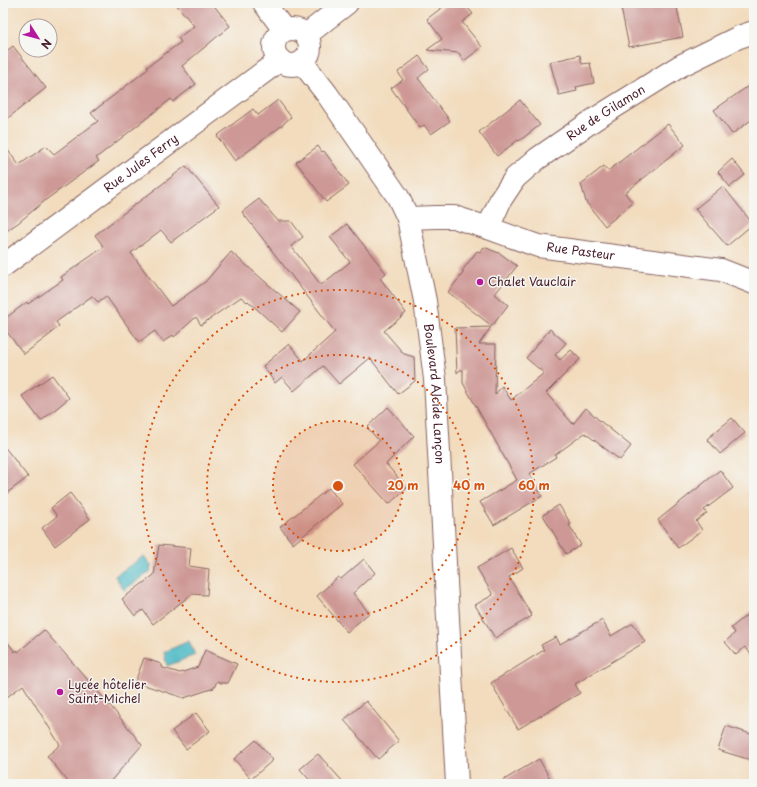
<svg xmlns="http://www.w3.org/2000/svg" width="757" height="787" viewBox="0 0 757 787" font-family="'Playpen Sans',sans-serif">
<rect width="100%" height="100%" fill="#f6f6f2"/>
<filter id="ink" filterUnits="userSpaceOnUse"><feTurbulence type="fractalNoise" baseFrequency=".025" numOctaves="2"/><feDisplacementMap in="SourceGraphic" scale="8" xChannelSelector="R" yChannelSelector="G"/><feConvolveMatrix kernelMatrix="1 2 1 2 8 2 1 2 1" color-interpolation-filters="sRGB"/></filter>
<filter id="wash" filterUnits="userSpaceOnUse"><feTurbulence type="fractalNoise" baseFrequency=".012" numOctaves="4" result="noise"/><feDisplacementMap in="SourceGraphic" scale="16" xChannelSelector="R" yChannelSelector="G"/><feGaussianBlur stdDeviation="0.9" result="paint"/><feColorMatrix in="noise" values="0 0 0 0 0 0 0 0 0 0 0 0 0 0 0 0 0 1.4 0 .05"/><feComposite in="paint" operator="in"/></filter>
<g filter="url(#wash)">
<rect width="100%" height="100%" fill="#f2dcbd"/>
<g fill="#4ab8c4" stroke="#4a6c78">
<path d="M144 556 151 565 150 572 124 590 115 576Z"/>
<path d="M189 641 195 655 167 666 164 652Z"/>
</g>
<g id="blocks">
<g fill="#cd9895">
<path d="M175 3H212L230 26 182 66 196 84 173 102 171 99 96 158 99 161 47 199 18 223 3 233V144L19 165 46 146 54 154 98 121 91 113 148 69 147 67 181 42 178 38 194 26Z"/>
<path d="M448 3H464L473 14 462 22 482 47 464 61 459 53 427 50 442 39 427 19Z"/>
<path d="M620 3H676L683 37 629 47Z"/>
<path d="M13 46 46 88 3 122V54Z"/>
<path d="M580 55 582 64 590 63 594 83 576 87 577 91 559 95 550 62Z"/>
<path d="M419 56 429 69 418 78 450 121 431 134 424 125 420 128 391 88 403 80 398 72Z"/>
<path d="M754 82V118L732 134 714 110Z"/>
<path d="M278 100 291 117 284 123V124L235 161 217 136 253 109 258 115Z"/>
<path d="M520 100 540 125 519 141 518 140 497 156 479 132Z"/>
<path d="M668 124 685 145 625 193 633 203 605 226 586 202 581 184 604 166 608 171Z"/>
<path d="M318 146 322 152 324 151 349 185 326 202 296 162Z"/>
<path d="M732 159 745 175 730 187 718 172Z"/>
<path d="M186 166 219 206 171 242 161 230 131 253 171 306 205 282 231 252 300 312 282 332 248 301 247 302 241 297 201 325 196 317 174 337 173 335 163 342 155 331 139 342 106 296 98 302 92 296 56 322 59 326 51 333H52L24 354 3 327V320L27 302 28 304 63 280 61 277 104 247 95 235Z"/>
<path d="M723 186 753 224 727 246 695 209Z"/>
<path d="M259 199 278 221H291L303 237 291 246 321 285 350 262 330 237 347 224 386 273 380 278 406 313 384 331 404 354 414 357 415 381 398 394 370 358 339 384 323 366 294 391 282 377 275 383 263 366 289 344 303 361 335 332 242 212Z"/>
<path d="M484 247 501 254 517 266 495 294 508 305 492 326 448 292 464 272 462 271 477 251 480 252Z"/>
<path d="M491 327 479 344H496L495 395 502 386 511 400 544 373 526 358 550 329 566 343 555 355 560 360 571 350 580 359 546 393 573 424 586 408 599 420 631 446 620 460 585 433 555 455 556 457 529 474 542 496 494 525 480 502 517 480 463 383V370H460L457 373 455 328Z"/>
<path d="M52 375 69 398 41 421 22 396Z"/>
<path d="M388 407 414 436 386 464 407 488 389 504 353 464 379 441 367 427Z"/>
<path d="M732 418 745 433 720 454 707 439Z"/>
<path d="M3 445 28 477 3 496Z"/>
<path d="M720 470 733 488 704 510 707 513 696 521 702 530 678 548 658 520Z"/>
<path d="M329 488 342 504 293 544 280 527Z"/>
<path d="M70 493 90 519 55 546 42 528 57 516 51 508Z"/>
<path d="M559 505 571 524 569 525 581 545 566 554 543 515Z"/>
<path d="M159 545 191 548 189 566 209 569 207 595 192 594 153 624 143 610 135 616 122 599 154 575Z"/>
<path d="M511 548 523 568 509 577 532 616 495 638 475 605 493 595 477 568Z"/>
<path d="M364 559 375 573 353 593 369 613 347 632 317 596 338 577 341 579Z"/>
<path d="M754 609V658L745 647 736 655 725 642 735 633 731 628Z"/>
<path d="M602 620 611 636 633 623 645 642 575 684 580 693 518 729 491 683 544 650 541 645 556 637 560 644Z"/>
<path d="M44 630 109 704 142 745 108 784H70L47 756 60 745 23 685 3 700V636L15 652 17 650 18 652Z"/>
<path d="M205 650 237 664 228 683H221L217 681 214 688 184 698 135 682 144 658 161 664 163 668 180 673 198 667Z"/>
<path d="M366 701 399 741 378 759 344 720Z"/>
<path d="M196 713 210 731 186 749 172 731Z"/>
<path d="M726 726 754 735V761L718 750Z"/>
<path d="M256 740 273 760 251 779 234 759Z"/>
<path d="M318 754 345 784H313L300 769Z"/>
<path d="M539 759 553 784H497Z"/>
</g>
</g>
</g>
<g filter="url(#ink)">
<use href="#blocks" fill-opacity="0" stroke="#85615e" stroke-width="1"/>
<g fill="none" stroke-linecap="round" stroke-linejoin="round">
<defs>
<g id="minor">
<path d="M264 3 284 30"/>
<path id="s1" d="M302 62 327 94 398 197 408 218 425 301 435 379 457 784"/>
<path id="s2" d="M408 218 436 217H454L488 228 538 246 721 270 754 283"/>
<path id="s3" d="M488 228 501 199 515 178 537 159 595 119 680 66 739 37 754 32"/>
</g>
<g id="tertiary">
<circle cx="292" cy="47" r="18"/>
<path d="M306 35 347 3"/>
<path id="s4" d="M3 266 280 60"/>
</g>
</defs>
<use href="#minor" stroke="#85615e" stroke-width="24"/>
<use href="#tertiary" stroke="#85615e" stroke-width="24"/>
<use href="#minor" stroke="#fff" stroke-width="22"/>
<use href="#tertiary" stroke="#fff" stroke-width="22"/>
</g>
</g>
<circle cx="338" cy="486" r="65" fill="#d8530f" fill-opacity=".12"/>
<g fill="none" stroke="#d8530f" stroke-width="2" stroke-dasharray="2 4">
<circle cx="338" cy="486" r="65"/>
<circle cx="338" cy="486" r="131"/>
<circle cx="338" cy="486" r="196"/>
</g>
<g fill="#b5179e" stroke="#f6f6f2" stroke-width="1.5">
<circle cx="480" cy="282" r="4"/>
<circle cx="60" cy="692" r="4"/>
</g>
<g text-anchor="middle" stroke-width="3" stroke-linejoin="round" paint-order="stroke">
<g font-size="12" fill="#4a1f2b" stroke="#f6f6f2">
<text dy="4" stroke="none"><textPath href="#s3" startOffset="169">Rue de Gilamon</textPath></text>
<text dy="4" stroke="none"><textPath href="#s4" startOffset="172">Rue Jules Ferry</textPath></text>
<text dy="4" stroke="none"><textPath href="#s2" startOffset="178">Rue Pasteur</textPath></text>
<text dy="4" stroke="none"><textPath href="#s1" startOffset="367">Boulevard Alcide Lançon</textPath></text>
</g>
<g font-size="12" fill="#4a1f2b" stroke="#f6f6f2" text-anchor="start">
<text x="488" y="286">Chalet Vauclair</text>
<text x="68" y="689">Lycée hôtelier<tspan x="68" dy="14">Saint-Michel</tspan></text>
</g>
</g>
<circle cx="338" cy="486" r="6" fill="#d8530f" stroke="#f6f6f2" stroke-width="2"/>
<g font-size="12" text-anchor="middle" font-weight="bold" fill="#d8530f" stroke="#f6f6f2" stroke-width="3" stroke-linejoin="round" paint-order="stroke">
<text x="403" y="490">20 m</text>
<text x="469" y="490">40 m</text>
<text x="534" y="490">60 m</text>
</g>
<rect width="757" height="787" fill="none" stroke="#f6f6f2" stroke-width="16"/>
<g transform="translate(38 38) rotate(126)"><circle r="19" fill="#f6f6f2" stroke="#b1a0a2"/>
<path d="M0-3L7 15L0 10L-7 15Z" fill="#b5179e"/>
<text y="-6" font-size="11" font-weight="bold" text-anchor="middle" fill="#4a1f2b">N</text>
</g>
</svg>
